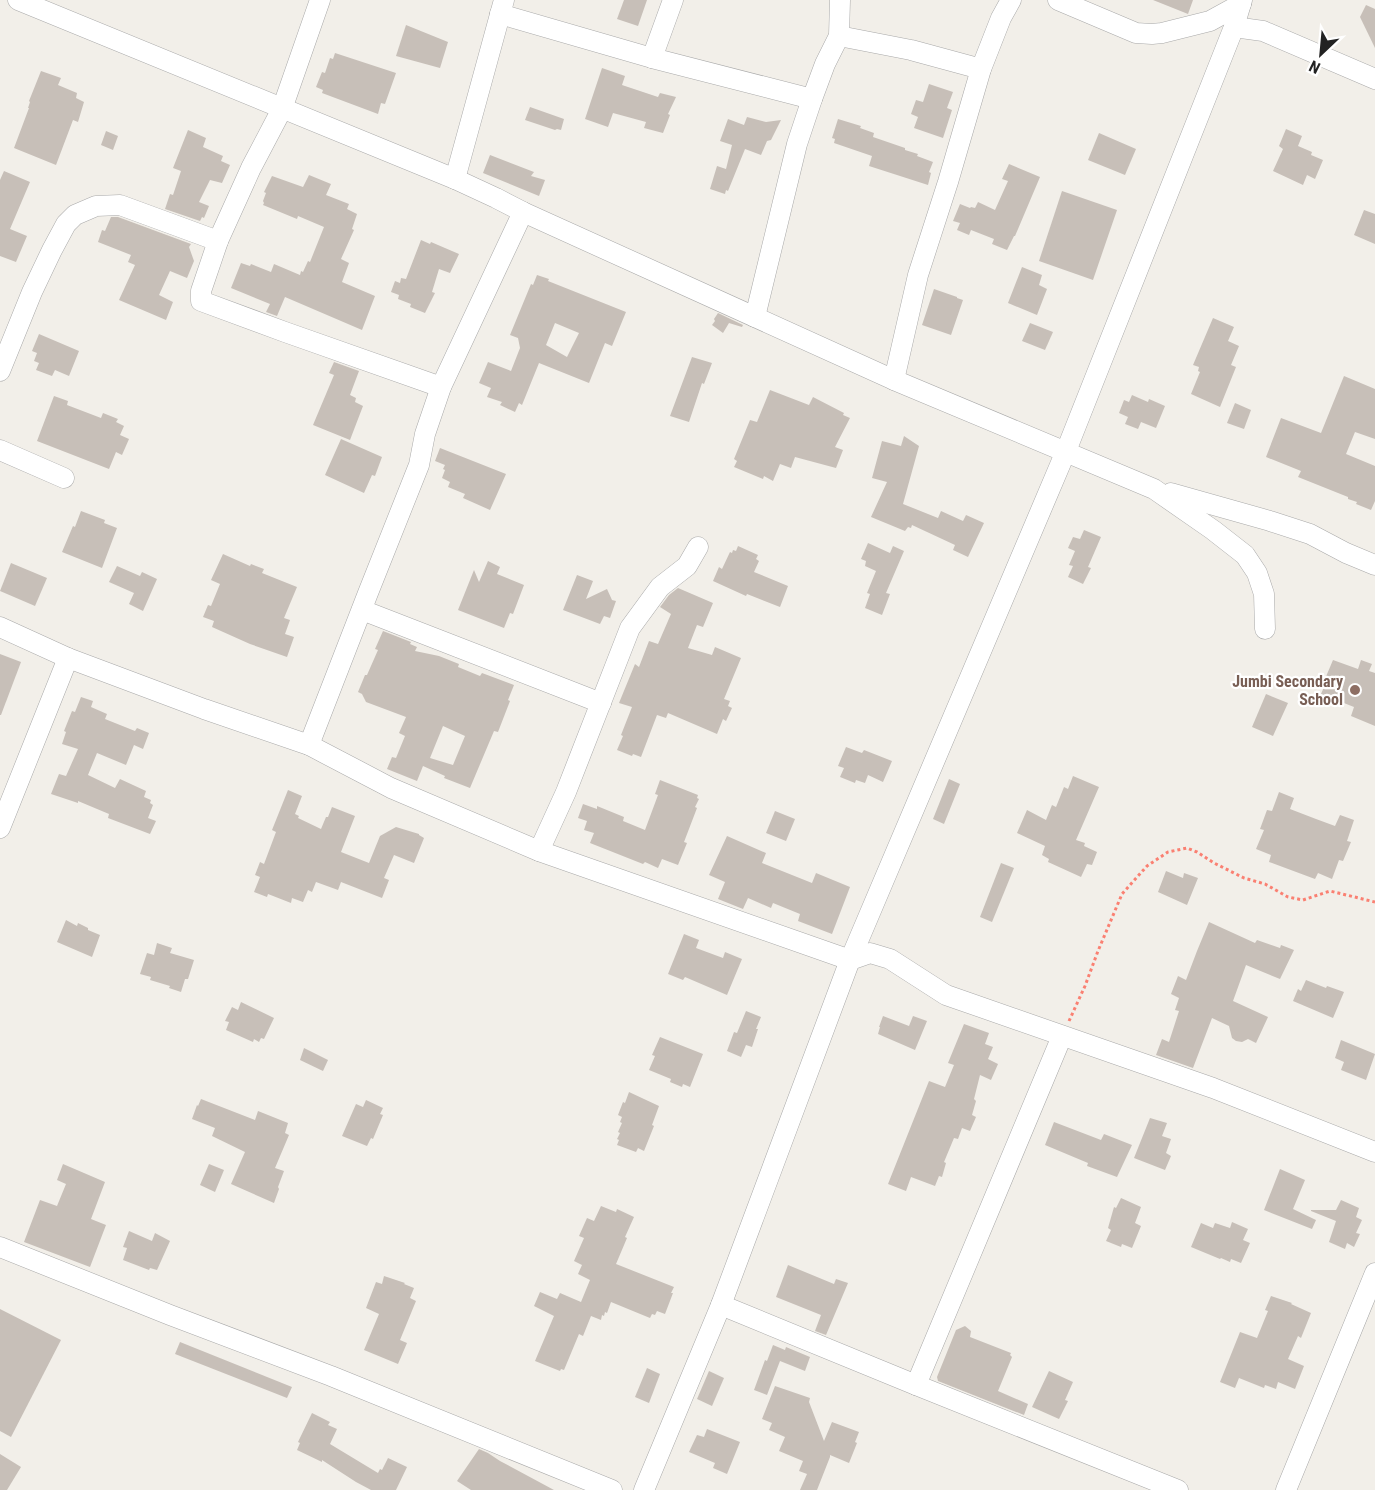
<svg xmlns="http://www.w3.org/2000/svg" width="1375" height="1490" viewBox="0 0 1375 1490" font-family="'Roboto Condensed',sans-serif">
<rect width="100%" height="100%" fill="#f2efe9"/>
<g fill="#c7bfb8" fill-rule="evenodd">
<path d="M624 0H647L638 26 617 19Z"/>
<path d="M1153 0H1193L1188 14Z"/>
<path d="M1366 5 1375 9V48L1360 17Z"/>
<path d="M406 25 448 42 440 68 396 56Z"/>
<path d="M335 53 396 73 385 104 381 103 378 114 322 93 323 90 316 87 322 72 325 73 330 58 333 59Z"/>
<path d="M602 68 625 76 622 85 658 97 660 93 676 97 668 114 670 115 663 133 644 128 646 122 613 113 608 127 585 119Z"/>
<path d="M41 71 61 78 58 85 77 93 76 98 84 102 78 122 73 120 56 165 14 148 29 108H28L30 102 29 101Z"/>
<path d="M929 84 953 92 947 108 952 110 943 138 914 128 918 117 911 114 916 100 923 102Z"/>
<path d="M530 107 564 119 561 130 557 129 555 130 525 120Z"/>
<path d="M747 117 766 122 781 120 771 140 767 141 761 155 745 149 728 191 726 190 725 194 710 189 717 166 726 169 732 145 720 141 728 119 744 125Z"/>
<path d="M838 119 861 126 860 128 874 133 873 137 905 148V150L918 154 917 156 933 162 929 172 931 173 928 185 869 166 872 156 834 143 835 139 832 138Z"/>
<path d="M1286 129 1302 136 1298 146 1312 152 1311 155 1323 160 1315 179 1307 175 1303 185 1273 171 1283 149 1279 146Z"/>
<path d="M188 130 206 138 203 147 223 156 221 161 230 165 222 183 210 180 199 202 209 206 204 218 202 217 200 221 165 209 170 194 173 195 181 171 173 168Z"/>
<path d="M106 131 118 136 113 150 101 145Z"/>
<path d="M1099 133 1136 149 1125 175 1088 160Z"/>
<path d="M490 155 534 172 531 176 545 180 539 196 483 173Z"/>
<path d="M1009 164 1040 177 1015 236H1014L1007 250 992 244 994 239 971 230 969 235 957 230 960 223 953 221 960 204 970 208 971 207 975 208 978 202 995 210 1008 181 1002 179Z"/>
<path d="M4 171 30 182 10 229 27 236 16 262 0 256V180Z"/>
<path d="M309 175 331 184 326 195 349 204 347 209 357 214 352 229 354 230 341 259 349 263 342 282 375 296 362 330 285 297 277 316 266 312 270 304 231 288 241 263 250 266 251 264 271 272 274 264 300 275 301 271 303 272 308 261 310 262 324 227 298 216 297 219 263 205 264 203 263 201 266 193 264 192 272 176 303 187Z"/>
<path d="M1062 191 1117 210 1093 280 1039 261Z"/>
<path d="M1364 210 1375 214V244L1354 235Z"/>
<path d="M111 217H118L191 244 189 247 194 261 187 278 170 271 159 295 173 302 166 320 119 300 135 265 128 262 131 255 98 242 102 230 105 231Z"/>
<path d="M421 240 430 244 431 242 459 254 450 273 439 269 432 292 435 293 425 313 410 307 411 304 398 299 399 295 391 292 395 281 400 283 401 278 406 279Z"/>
<path d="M1022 267 1042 275 1039 285 1047 289 1037 315 1008 303Z"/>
<path d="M537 275 549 279 548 281 626 312 612 346 605 343 589 383 539 363 522 405 519 403 515 412 500 405 502 402 487 397 491 388 479 383 488 362 511 371 520 348 518 338 510 335 531 284 533 285ZM555 323 579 333 567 357 546 345Z"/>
<path d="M934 289 957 297V298L963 300 951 335 922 325Z"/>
<path d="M718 313 743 325 742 327 729 323 723 333 712 325 715 321 714 319Z"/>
<path d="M1213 318 1234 327 1228 341 1239 346 1231 365 1236 367 1220 407 1191 394 1200 372 1198 371 1199 367 1193 365Z"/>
<path d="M1030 323 1053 332 1045 350 1022 341Z"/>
<path d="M39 334 79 351 69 376 55 370 52 376 36 370 39 363 34 361 37 353 32 351Z"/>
<path d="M692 357 712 363 704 384 702 383 689 422 670 416Z"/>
<path d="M334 362 359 371 350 395 356 398 355 402 363 406 350 440 313 425 334 375 329 373Z"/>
<path d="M1344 376 1375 389V439L1355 432 1346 454 1375 466V501L1371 510 1356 504 1357 502 1348 499V497L1298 477 1301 471 1266 457 1281 418 1321 433Z"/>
<path d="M770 390 809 405 813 397 844 413 843 415 850 418 835 447 843 450 836 468 795 457 791 468 780 464 773 481 764 476 763 479 734 467 737 461 734 459 750 420 757 422Z"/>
<path d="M1132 395 1148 402 1149 399 1165 406 1156 428 1141 422 1138 429 1125 424 1128 417 1119 413 1124 400 1129 402Z"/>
<path d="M54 396 68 401 67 405 101 418 103 413 118 419 116 422 124 426 120 435 129 439 122 455 116 452 109 469 37 441Z"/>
<path d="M1235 403 1251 410 1244 429 1227 423Z"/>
<path d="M904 436 919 446 903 504 938 518 941 511 963 521 966 515 984 523 968 557 953 550 955 545 912 525 911 528 908 527 905 531 871 517 887 482 872 478 882 441 901 446Z"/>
<path d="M341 439 382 457 375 476 372 475 364 493 325 475Z"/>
<path d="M440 448 506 474 490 510 463 498 465 494 448 487 450 482 442 478 445 470 443 469 445 465 435 461Z"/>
<path d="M81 511 105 520 104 523 117 528 102 568 62 552 73 526 75 527Z"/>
<path d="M1084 530 1101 537 1088 567 1091 568 1083 584 1068 577 1073 566 1069 565 1075 551 1068 548 1073 537 1080 539Z"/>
<path d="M868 543 890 553 893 546 904 551 886 593 890 594 882 615 865 608 870 594 867 593 876 571 865 566 866 561 861 559Z"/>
<path d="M738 546 758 555 756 559 759 561 754 572 788 586 780 607 747 594 746 596 713 581 719 567 722 569 730 552 732 553 733 550 736 551Z"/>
<path d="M223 554 250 566 251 564 264 569 262 573 297 587 284 618 290 620 285 634 294 637 287 657 250 644 212 627 214 621 203 617 208 605 211 606 220 584 211 580Z"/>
<path d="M488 561 500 567 497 574 524 585 513 614 510 613 504 628 458 610 474 570 479 582Z"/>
<path d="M11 563 47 578 35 606 0 591Z"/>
<path d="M117 566 140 576 142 572 157 579 143 611 129 604 134 593 109 582Z"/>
<path d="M577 575 593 581 586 599 607 589 612 600 616 601 610 618 604 616 600 624 563 610Z"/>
<path d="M678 588 713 603 703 627 697 625 688 648 712 655 715 647 741 658 724 699 730 701 728 706 732 708 726 721 723 719 717 734 668 713 666 718 657 715 641 757 633 754 632 756 617 750 623 736 621 735 632 707 619 703 635 664 639 667 649 641 658 644 671 614 660 607 669 595Z"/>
<path d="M383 631 411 642 410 644 417 647 415 651 439 656 459 664 458 667 480 676 482 673 514 685 508 700 510 701 498 732 494 731 470 788 444 778 445 776 423 766 417 781 387 769 392 757 396 758 405 736 399 733 406 717 366 702 362 694 358 692 365 675H367L378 650 375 649ZM443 726 465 736 453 765 430 758Z"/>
<path d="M0 654 21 662 1 715H0Z"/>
<path d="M1333 660 1358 669 1361 660 1372 664 1369 671 1375 673V726L1351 716 1354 707 1321 694 1324 687 1322 686Z"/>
<path d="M1266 694 1288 703 1273 736 1252 727Z"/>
<path d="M81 697 93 701 91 707 107 714 105 719 135 731 137 728 149 733 143 749 134 745 126 765 97 753 88 775 115 788 120 779 146 791 144 797 151 800 150 803 153 805 148 818 156 821 150 834 108 818 109 814 78 801V803L51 794 59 774 66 776 78 749 62 744 66 732 64 731 72 711 75 712Z"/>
<path d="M846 747 862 753 864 750 892 761 883 782 868 775 865 783 856 780 855 783 840 777 844 768 838 766Z"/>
<path d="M1073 776 1099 787 1076 840 1085 843 1084 846 1097 852 1092 865 1087 864 1081 877 1048 862 1049 859 1042 855 1045 846 1017 833 1027 810 1046 820 1052 805 1056 807 1064 787 1068 789Z"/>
<path d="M949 779 960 784 944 824 933 819Z"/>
<path d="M660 780 698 795 697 798 699 799 695 807 697 808 684 842 687 843 678 865 662 859 658 868 645 862 643 864 590 843 594 833 584 830 587 821 578 818 583 804 597 809V806L624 817 623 821 645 830 658 795 655 794Z"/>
<path d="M288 790 302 796 295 814 299 816 298 818 321 829 326 817H328L332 807 355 816 341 852 369 863 380 836 396 827 419 834V835L424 838 414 863 394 855 384 878 389 880 382 898 341 882 338 890 316 882 312 892 308 890 303 902 292 898 291 903 268 894 267 897 254 892 260 877 255 875 260 862 264 864 276 832 272 830Z"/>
<path d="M1279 792 1294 798 1290 809 1316 819 1335 826 1340 815 1354 820 1347 841 1351 842 1343 861 1339 860 1332 879 1318 873 1315 879 1269 862 1271 855 1256 849 1264 830 1260 829 1267 810 1272 811Z"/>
<path d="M775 811 795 819 786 841 766 833Z"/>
<path d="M727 836 766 853 762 863 812 883 816 873 850 887 832 934 798 921 800 914 773 903 771 908 748 898 743 909 718 899 725 882 709 875Z"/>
<path d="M1001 863 1014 868 992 922 980 917Z"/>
<path d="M1166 871 1183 878 1184 873 1198 878 1187 905 1158 892Z"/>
<path d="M66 920 77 926 78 923 88 928V930L100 935 92 957 57 942Z"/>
<path d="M1209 922 1255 943 1257 940 1280 948 1281 945 1294 950 1280 979 1246 965 1233 1001 1268 1017 1256 1043 1248 1039 1242 1042 1236 1041 1232 1038 1229 1026 1212 1018 1193 1068 1156 1055 1162 1039 1169 1042 1179 1011 1175 1010 1179 998 1171 994 1178 976 1186 980 1197 951Z"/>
<path d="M684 934 699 940 696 948 723 958 725 952 742 959 727 995 685 977 683 980 668 974Z"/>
<path d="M157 943 172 948 170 953 194 960 188 979H185L181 992 169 988 170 986 150 980 151 977 140 974 147 953 154 955Z"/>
<path d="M1306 980 1326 988 1327 986 1344 992 1333 1018 1293 1001 1298 989 1301 991Z"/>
<path d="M241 1002 274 1018 264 1039 261 1038 259 1042 254 1039 253 1042 226 1030 229 1022 225 1021 232 1007 238 1010Z"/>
<path d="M746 1011 761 1017 756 1029H758L752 1047 746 1045 741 1057 727 1051 734 1032 737 1033Z"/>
<path d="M883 1016 909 1026 913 1016 927 1021 915 1050 878 1034 880 1027H879Z"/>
<path d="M964 1024 989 1033 985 1044 993 1047 988 1059 998 1064 991 1080 980 1075 974 1099 976 1101 972 1115 976 1117 970 1131 962 1128 958 1139 954 1138 944 1162 946 1163 942 1177 939 1176 935 1186 911 1177 906 1191 888 1184 929 1081 945 1087 954 1065 948 1063Z"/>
<path d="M660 1037 703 1054 690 1087 683 1084 682 1087 670 1082 671 1079 649 1070 655 1056 652 1055Z"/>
<path d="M1341 1040 1375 1054 1366 1080 1341 1070 1344 1062 1335 1058Z"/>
<path d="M304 1048 328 1060 323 1071 300 1060Z"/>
<path d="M629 1092 659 1106 652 1125 654 1126 644 1151 638 1148 636 1152 617 1145 619 1140 617 1139 620 1133 618 1132 622 1123 620 1122 622 1117 618 1115 623 1102 625 1103Z"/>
<path d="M201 1099 255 1120 258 1111 288 1123 285 1133 289 1135 275 1168 284 1171 278 1187 279 1189 274 1203 231 1184 245 1152 212 1136 215 1128 192 1119 197 1105 198 1106Z"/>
<path d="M366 1100 383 1108 380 1114 383 1115 373 1139 371 1138 367 1146 342 1136 356 1104 363 1107Z"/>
<path d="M1150 1118 1167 1123 1162 1136 1171 1139 1166 1153 1171 1156 1165 1170 1134 1158Z"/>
<path d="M1054 1122 1101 1140 1104 1134 1132 1145 1117 1177 1087 1166 1088 1163 1045 1145Z"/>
<path d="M63 1164 105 1182 91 1219 106 1225 90 1267 24 1242 40 1200 57 1206 66 1184 57 1180Z"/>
<path d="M209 1164 224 1170 215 1192 200 1185Z"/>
<path d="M1280 1169 1305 1180 1293 1209 1316 1220 1312 1229 1264 1210Z"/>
<path d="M1121 1198 1141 1207 1135 1223 1141 1226 1132 1248 1122 1244 1121 1247 1106 1241 1111 1230 1108 1228 1114 1207 1116 1208Z"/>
<path d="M1341 1200 1359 1208 1356 1217 1362 1220 1356 1233 1360 1234 1354 1247 1347 1243 1345 1249 1329 1242 1336 1221 1311 1211V1210H1336Z"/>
<path d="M601 1206 616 1212 617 1209 634 1217 625 1237 627 1238 616 1264 674 1287 671 1293H673L665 1314 657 1311 655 1315 652 1314 650 1318 611 1302 607 1313 605 1312 604 1316 602 1315 601 1320 591 1316 583 1336 579 1334 564 1370 561 1369 560 1371 535 1361 554 1316 534 1306 540 1292 557 1299 560 1293 581 1302 590 1280 578 1274 582 1265 574 1261 584 1238 579 1236 587 1218 594 1221Z"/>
<path d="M1232 1222 1248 1229 1243 1240 1250 1243 1241 1263 1231 1259 1230 1262 1221 1258 1220 1259 1191 1247 1201 1223 1213 1228 1215 1223 1230 1228Z"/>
<path d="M129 1231 152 1241 155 1233 170 1241 157 1270 150 1268 149 1270 123 1260 127 1248 123 1247Z"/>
<path d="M788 1265 834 1284 836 1279 848 1283 826 1335 815 1331 821 1315 776 1297Z"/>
<path d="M384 1276 405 1283 404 1284 414 1288 410 1298 416 1301 400 1340 407 1343 398 1364 364 1350 379 1314 366 1308 376 1282 382 1284Z"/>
<path d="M1271 1296 1292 1303 1291 1304 1311 1313 1301 1338 1298 1336 1288 1359 1304 1366 1295 1389 1278 1382 1276 1389 1265 1385 1264 1388 1239 1378 1235 1388 1220 1382 1240 1332 1257 1338 1268 1311 1265 1310Z"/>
<path d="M0 1309 61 1340 11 1437 0 1431Z"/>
<path d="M965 1326 971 1331 970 1337 1011 1353 1010 1355 1012 1357 998 1391 1028 1404 1024 1415 938 1381 937 1377 956 1330Z"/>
<path d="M180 1342 292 1387 287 1398 175 1354Z"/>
<path d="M773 1345 785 1350 786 1347 810 1357 805 1371 780 1361 767 1395 754 1390 765 1360 767 1361Z"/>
<path d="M647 1368 660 1374 649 1403 635 1397Z"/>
<path d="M709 1371 724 1378 712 1406 697 1399Z"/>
<path d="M1049 1371 1073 1382 1065 1400 1068 1401 1059 1419 1032 1407Z"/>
<path d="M775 1386 810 1398 809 1402 824 1441 832 1422 859 1432 855 1442 857 1443 849 1463 830 1455V1457L817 1490H800L807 1474 799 1471 803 1461 779 1451 785 1437 769 1430 772 1423 762 1419Z"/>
<path d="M312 1413 330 1422 328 1425 337 1429 330 1444 378 1473 380 1469 382 1470 388 1458 407 1467 396 1490H371L356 1482 322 1460V1462L297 1450 300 1443 298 1442Z"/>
<path d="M707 1429 740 1442 727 1474 713 1468 715 1463 689 1452 697 1435 704 1437Z"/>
<path d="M479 1449 488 1453 500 1461 554 1490H471L457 1481Z"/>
<path d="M0 1454 21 1467 7 1490H0Z"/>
</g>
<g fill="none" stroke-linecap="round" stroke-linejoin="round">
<defs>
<g id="minor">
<path d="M18 0 455 179 496 198 523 212 894 380 1154 489 1213 530 1245 555 1257 573 1264 594 1265 629"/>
<path d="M320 0 282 109 251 168 218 241 201 291V301L285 332 441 387"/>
<path d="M1058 0 1136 33 1152 34 1162 33 1210 21 1241 4"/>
<path d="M500 14 652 58 812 99"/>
<path d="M1234 27 1263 31 1375 79"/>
<path d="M839 36 911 50 981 69"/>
<path d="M652 58 673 0"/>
<path d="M455 179 504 0"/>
<path d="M755 317 797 144 812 99 825 64 839 36 840 0"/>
<path d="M0 371 32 292 52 250 66 224 75 215 96 206 120 205 218 241"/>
<path d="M894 380 918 275 948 182 981 69 1001 18 1011 0"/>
<path d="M0 450 64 478"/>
<path d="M1171 493 1270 521 1310 534 1346 553 1375 565"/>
<path d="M362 610 601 703"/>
<path d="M0 627 68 658 204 709 309 745 391 788 539 851 850 960 870 953 890 959 946 995 1213 1088 1375 1152"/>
<path d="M309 745 368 593 419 465 425 434 441 387 523 212"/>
<path d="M0 828 68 658"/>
<path d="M539 851 566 792 630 628 660 587 687 566 698 547"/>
<path d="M0 1247 170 1315 331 1376 612 1490"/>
<path d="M721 1305 916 1385 1178 1490"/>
<path d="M916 1385 1062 1036"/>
<path d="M644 1490 721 1305 850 960 1066 451 1234 27 1242 0"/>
<path d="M1286 1490 1375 1273"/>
</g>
</defs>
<use href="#minor" stroke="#a9a9a9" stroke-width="21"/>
<path stroke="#fa8072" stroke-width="3" stroke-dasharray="3 3" stroke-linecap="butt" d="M1069 1021 1085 986 1098 951 1122 894 1147 866 1168 852 1187 848 1197 852 1214 863 1244 878 1265 884 1288 897 1303 900 1330 891 1375 902"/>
<use href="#minor" stroke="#fff" stroke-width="20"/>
</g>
<circle fill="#8d6e63" stroke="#fff" stroke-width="2" cx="1355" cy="690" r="6"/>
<g text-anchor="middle" stroke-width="4.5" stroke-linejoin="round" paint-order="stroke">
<g font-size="16" font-weight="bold" fill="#785e54" stroke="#fff" text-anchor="end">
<text x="1343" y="687">Jumbi Secondary<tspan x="1343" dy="18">School</tspan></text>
</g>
</g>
<g transform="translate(1321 54) rotate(206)" stroke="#ffffff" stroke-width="4.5" paint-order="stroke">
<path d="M0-4.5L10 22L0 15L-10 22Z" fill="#222222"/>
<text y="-9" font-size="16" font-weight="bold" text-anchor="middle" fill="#222222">N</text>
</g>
</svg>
